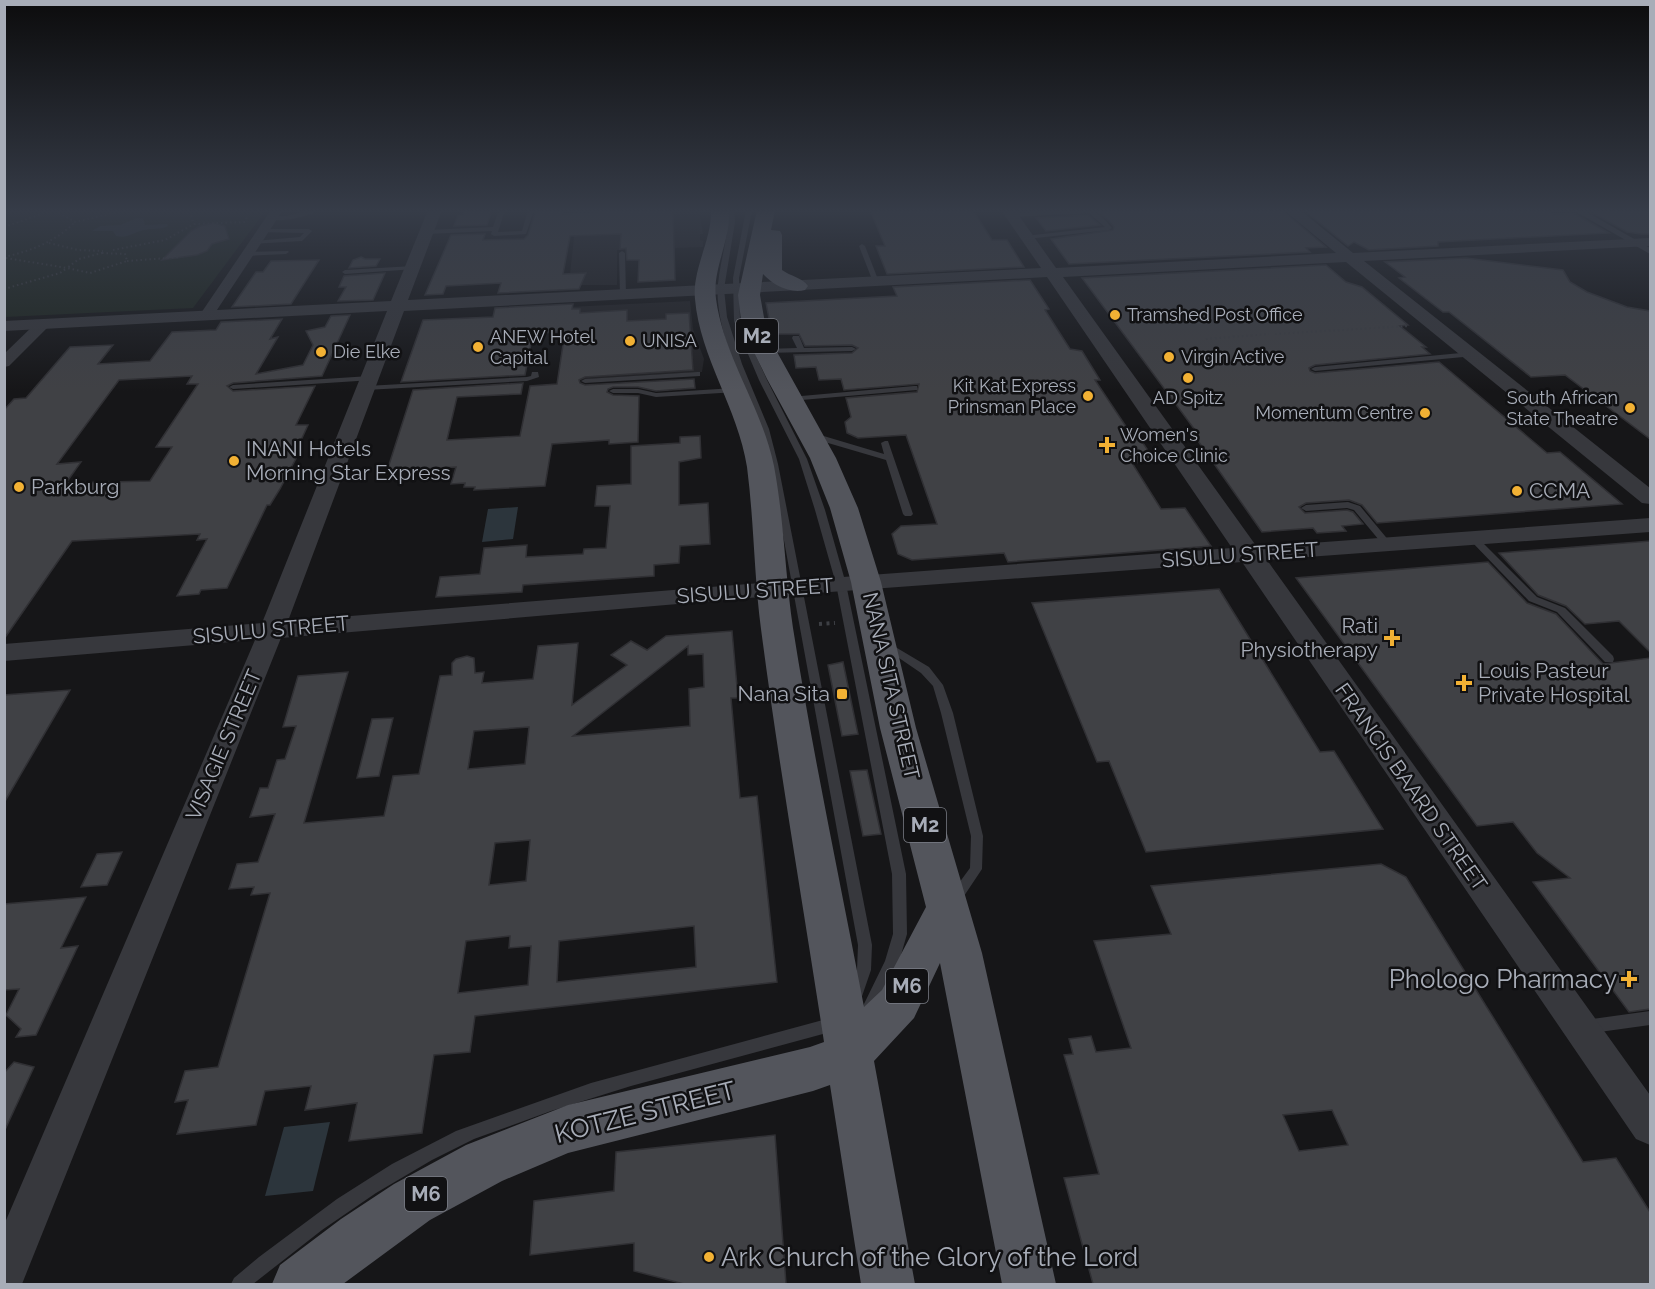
<svg xmlns="http://www.w3.org/2000/svg" width="1655" height="1289" viewBox="0 0 1655 1289" font-family="Raleway,sans-serif">
<rect width="100%" height="100%" fill="#161618"/>
<g fill="#222225">
<path d="M577 210H699L703 234H700V240L703 241V247L617 250V285H581V273L570 274Z"/>
<path d="M690 301 693 329 704 359 702 372 557 381 568 307Z"/>
</g>
<path fill="#1e261f" d="M4 210H266L193 308 5 317Z"/>
<g fill="#2c353c">
<path d="M137 218H143L145 225 167 224 168 226C160 230 153 228 144 230 134 232 127 239 116 236L113 231H92L100 226 120 225Z"/>
<path d="M518 507 513 539 482 542 488 509Z"/>
<path d="M330 1122 313 1191 265 1196 284 1127Z"/>
</g>
<g fill="#404145" stroke="#303034" stroke-width="1.5" fill-rule="evenodd">
<path d="M464 210H492L487 225 454 226 458 215H463Z"/>
<path d="M536 210H564L563 214 622 210H673L675 280 638 282 639 260H627L626 248 620 249 621 234 570 236 563 274 586 273 579 289 498 293 501 283 446 286 443 294 425 295 451 235 485 234 483 240 524 239 528 235Z"/>
<path d="M870 210H973L992 240H1007L1024 267 887 274 876 246H885Z"/>
<path d="M1095 210H1282L1326 247 1306 248 1310 252 1069 264 1051 239 1113 230 1114 227 1109 221Z"/>
<path d="M1304 210H1548L1554 214 1573 213 1609 233 1438 242V246L1369 250 1354 242 1348 246Z"/>
<path d="M1650 210V234H1641L1627 232 1591 212Z"/>
<path d="M1088 215 1100 225 1046 231 1036 218Z"/>
<path d="M214 223 225 226 229 239 212 244 207 251 197 255 162 260 191 231 200 226Z"/>
<path d="M361 257 365 259H380L376 266 349 268 353 260Z"/>
<path d="M1466 258 1563 270 1570 282 1587 292 1627 307 1650 311V439L1565 375 1531 377 1449 312H1443L1399 278 1405 277 1385 262Z"/>
<path d="M319 260 291 304 232 307 256 272H263L271 261Z"/>
<path d="M1326 265 1346 282 1362 287 1408 325 1400 326 1426 347H1422L1430 354 1315 365 1309 368 1310 371 1315 373 1439 362 1547 453 1560 452 1622 504 1377 523 1362 505 1349 500 1306 503 1299 507 1305 513 1347 510 1353 512 1363 524 1342 526 1346 531 1317 533 1313 528 1262 532 1191 431 1195 430 1082 278Z"/>
<path d="M385 273 373 300 338 301 346 287H339L344 276Z"/>
<path d="M1030 280 1049 309 1045 310 1070 349 1082 351 1100 380H1095L1129 431H1135L1155 461 1132 463 1161 509 1185 508 1211 546 1008 562 1004 553 912 560 898 554 892 534 901 526 937 524 906 435 858 438 847 433 845 422 851 417 846 398 917 392 919 384 844 390 841 379 819 380 816 367 796 368 794 355 852 353 858 348 852 345 805 346 799 334H772L766 303 897 296 893 287Z"/>
<path d="M573 304 572 309H580V313L627 310V321L666 319V314L689 313 693 370 585 377 579 380 580 383 585 385 694 379 695 388 656 391 638 387H613L608 389 607 392 613 395 639 396 638 442 609 444V440L552 444 545 486 474 490 475 487H464L465 483 451 484 456 467 387 471 413 390 523 383 521 394 457 397 447 440 520 436 530 386 557 384 565 332 533 333 525 375 401 382 423 320 493 317 495 308Z"/>
<path d="M350 315 322 376 233 383 227 386 233 391 315 386 296 425H308L297 449H301L280 489 270 505H267L227 588 201 590 199 594 177 596 207 539 197 540 200 534 72 541 4 639V410L14 399 26 398 70 347 113 345 98 364 150 361 172 332 216 330 221 322 282 319 270 339 278 337 256 374 303 365 313 345 306 331 325 327 331 316ZM192 376 187 384H198L156 447H172L150 481 66 483 81 462 57 464 119 380Z"/>
<path d="M700 436 701 458 679 462V505L708 503 710 544 680 546 679 563 654 565V576L523 585 522 592 436 597 440 577 480 574 484 548 527 545 526 557 583 554 584 549 606 548 610 506H595L597 486 631 484V446L680 443V437Z"/>
<path d="M1650 541V652L1619 621 1585 624 1566 606 1538 595 1499 553Z"/>
<path d="M1488 562 1527 603 1556 614 1603 664 1650 658V1009L1629 1012 1533 882 1570 878 1537 853 1513 822 1477 826 1296 578Z"/>
<path d="M1219 589 1320 752 1334 751 1383 829 1146 852 1109 761 1097 762 1032 603Z"/>
<path d="M732 631 738 698H731L740 798 757 796 777 982 475 1016 470 1052 434 1055 422 1133 349 1141 357 1103 305 1110 311 1086 265 1091 256 1125 177 1134 188 1100 175 1102 185 1071 218 1067 270 893 251 895 254 887 229 889 237 864 258 862 275 814 250 817 260 788H268L277 760 285 759 296 726 283 727 298 676 348 672 304 823 384 816 393 776 419 774 440 676 452 675V663L456 659 467 656 474 658 475 673 484 672 482 683 533 679 538 646 578 643 572 705 627 665 611 655 631 641 647 650 666 636ZM688 646V655L703 654 704 687 689 689 690 726 573 736ZM529 727 525 764 468 769 474 731ZM530 840 526 881 489 885 495 843ZM694 926 696 967 557 982 559 941ZM510 936 509 948 531 946 528 985 458 993 466 941Z"/>
<path d="M843 662 858 734 842 736 828 665Z"/>
<path d="M70 690 4 803V695Z"/>
<path d="M393 718 379 776 357 778 372 719Z"/>
<path d="M867 770 881 834 863 836 850 771Z"/>
<path d="M122 852 107 885 81 887 97 854Z"/>
<path d="M1381 864 1406 877 1583 1162 1616 1158 1650 1212V1284H1093L1064 1178 1099 1174 1064 1055 1073 1054 1069 1039 1091 1036 1096 1052 1131 1048 1094 941 1171 934 1151 886ZM1332 1110 1348 1145 1299 1151 1283 1115Z"/>
<path d="M86 897 61 948 78 946 36 1035 16 1037 21 1029 6 1015 19 989 4 990V904Z"/>
<path d="M14 1062 34 1067 4 1132V1073Z"/>
<path d="M775 1135 786 1284H684L634 1271V1243L530 1255 534 1201 614 1191 616 1152Z"/>
</g>
<g fill="none" stroke-linecap="round" stroke-linejoin="round">
<g stroke="#3d3f44" stroke-width="2" stroke-dasharray="1.5 3" stroke-linecap="butt">
<path d="M55 210 75 222 127 210"/>
<path d="M179 210 191 215 194 224 245 222 249 210"/>
<path d="M4 227 53 210"/>
<path d="M49 243 78 250 103 251"/>
<path d="M113 250 165 240 194 224"/>
<path d="M102 253 125 254 127 261 90 273 67 268 79 259Z"/>
<path d="M4 257C31 251 55 242 75 222"/>
<path d="M6 258 67 268"/>
<path d="M127 261 181 257"/>
<path d="M4 289 60 273 67 268"/>
<path d="M1275 334 1409 326"/>
<path d="M1206 339 1269 334"/>
</g>
<path stroke="#3d3f44" stroke-width="4" stroke-dasharray="3 4.5" stroke-linecap="butt" d="M819 624 835 623"/>
<g fill="#37383d" fill-rule="evenodd">
<path d="M311 210H321C307 216 282 224 268 218L271 216H286Z"/>
<path d="M499 210H505L498 232 522 231 528 210H534L526 234 494 236 491 234 492 231 426 234 423 232 426 230 493 227Z"/>
<path d="M728 210H734L735 222 724 289 727 317 742 364 769 429 778 464 872 945 871 970 860 1002 855 1003 850 1002 848 997 857 970 858 945 770 464C766 451 764 437 759 424 743 384 722 345 718 302 715 271 730 241 728 210Z"/>
<path d="M746 210H752L739 278 740 321 767 380 807 459 825 510 846 584 906 874 907 934 899 962 875 1011 870 1013 865 1011 863 1006 885 961 893 934 892 874 836 584 815 510 799 459 759 380 734 321 733 278Z"/>
<path d="M1073 210C1095 210 1098 211 1112 228L1109 230 1027 239 1025 238V236L1105 227 1089 213 1011 217 1008 215 1011 213Z"/>
<path d="M262 229H309L312 231 302 241 251 244 250 243 253 241 300 237 304 233 260 232 259 231Z"/>
<path d="M862 244 865 246 879 282 878 283 873 282 859 246Z"/>
<path d="M288 251 289 252 286 254 246 256 243 254 246 252Z"/>
<path d="M622 251 625 253 626 295 623 297 620 295 619 253Z"/>
<path d="M413 266 416 268 415 269 345 274 342 272 345 270Z"/>
<path d="M793 336H799L804 348 852 347 856 349 852 351 765 353 761 351 765 349 797 348 792 338Z"/>
<path d="M1471 352 1475 354 1474 356 1315 371 1311 369 1315 367Z"/>
<path d="M532 372H538L539 377 527 381 366 390 362 388 366 386 527 377 531 376Z"/>
<path d="M697 372H700V376L585 383 581 381 585 379Z"/>
<path d="M370 376H373V380L233 389 229 387 233 385Z"/>
<path d="M914 386H917V390L790 401 786 399 790 397Z"/>
<path d="M734 388 738 390 737 392 656 397 638 393H613L609 391 613 389H638L656 393Z"/>
<path d="M811 434H817L884 454 881 443 885 441H888L913 514 911 516H905L903 514 886 460 811 438Z"/>
<path d="M1348 502 1360 506 1390 542 1392 544 1390 546H1384L1354 510 1347 508 1306 511 1301 508 1306 505Z"/>
<path d="M1473 535 1476 536 1537 597 1565 608 1613 656 1614 659 1613 662H1605L1557 612 1529 601 1470 540 1468 538 1470 536Z"/>
<path d="M887 642 929 667 943 685 953 713 983 836 982 869 960 902 955 903 950 902 948 898 970 868 971 836 941 713 933 686 921 673 883 647 882 645 883 643Z"/>
<path d="M1650 1011V1025L1585 1034 1580 1032 1578 1027 1580 1022 1585 1020Z"/>
<path d="M834 1017 839 1019 841 1024 839 1029 834 1031 631 1086 551 1111 474 1139 432 1160 376 1193 322 1230 253 1284H231L234 1278 259 1257 337 1199 392 1164 456 1131 591 1083Z"/>
</g>
<path fill="#37383d" fill-rule="evenodd" d="M1573 210H1583L1650 248V254Z"/>
<g fill="#37383d" fill-rule="evenodd">
<path d="M271 210H283L211 319H201L199 316Z"/>
<path d="M43 320 48 321 50 324 48 327 9 366 4 367V354L38 321Z"/>
</g>
<path fill="#37383d" fill-rule="evenodd" d="M428 210H442L408 300 1041 268 1001 210H1015L1056 268 1336 253 1284 210H1300L1353 253 1650 238V246L1364 261 1650 488V504L1642 503 1346 262 1063 277 1257 547 1650 518V532L1267 560 1650 1095V1145L1636 1139 1242 562 748 598 281 638 22 1284H4V1225L255 640 4 661V644L262 623 387 311 4 331V321L391 301ZM1047 277 1232 548 748 584 288 621 404 311Z"/>
<path fill="#53555c" fill-rule="evenodd" d="M711 210H729C731 240 712 269 716 299 724 358 762 407 774 466 784 519 785 574 793 628 813 755 840 881 864 1007L882 990 926 907 880 728 851 582 830 508 810 458 767 379 745 334 741 320 738 295 757 210H775L771 230 780 231 782 235V270C790 276 803 278 808 286L805 290C790 294 773 285 763 274L760 295 767 334 836 458 858 508 881 582 916 728 982 953 1056 1284H1002L940 963 914 1018 874 1061 915 1284H861L830 1085 813 1091 568 1153 502 1181 430 1220 343 1284H272L280 1265 341 1219 394 1184 466 1145 568 1105 810 1047 824 1042C803 904 779 767 761 629 754 575 754 521 747 467 738 408 700 358 695 299 692 269 712 240 711 210Z"/>
</g>
<linearGradient id="sky" x2="0" y2="1"><stop stop-color="#0c0c0d"/><stop offset="0.54" stop-color="#363c48"/><stop offset="1" stop-color="#363c48" stop-opacity="0"/></linearGradient>
<rect width="1655" height="391" fill="url(#sky)"/>
<g fill="#f2b134" stroke="#111113" stroke-width="2">
<circle cx="1115" cy="315" r="6"/>
<circle cx="630" cy="341" r="6"/>
<circle cx="478" cy="347" r="6"/>
<circle cx="321" cy="352" r="6"/>
<circle cx="1169" cy="357" r="6"/>
<circle cx="1188" cy="378" r="6"/>
<circle cx="1088" cy="396" r="6"/>
<circle cx="1630" cy="408" r="6"/>
<circle cx="1425" cy="413" r="6"/>
<path d="M1104 436h6v6h6v6h-6v6h-6v-6h-6v-6h6z"/>
<circle cx="234" cy="461" r="6"/>
<circle cx="19" cy="487" r="6"/>
<circle cx="1517" cy="491" r="6"/>
<path d="M1389 629h6v6h6v6h-6v6h-6v-6h-6v-6h6z"/>
<path d="M1461 674h6v6h6v6h-6v6h-6v-6h-6v-6h6z"/>
<rect x="836" y="688" width="12" height="12" rx="3"/>
<path d="M1626 970h6v6h6v6h-6v6h-6v-6h-6v-6h6z"/>
<circle cx="709" cy="1257" r="6"/>
</g>
<g text-anchor="middle" stroke-width="5" stroke-linejoin="round" paint-order="stroke">
<g font-size="18" fill="#a8adb8" stroke="#111113" text-anchor="start">
<text x="1127" y="321">Tramshed Post Office</text>
<text x="490" y="343">ANEW Hotel<tspan x="490" dy="21">Capital</tspan></text>
<text x="642" y="347">UNISA</text>
<text x="333" y="358">Die Elke</text>
<text x="1181" y="363">Virgin Active</text>
<text x="1076" y="392" text-anchor="end">Kit Kat Express<tspan x="1076" dy="21">Prinsman Place</tspan></text>
<text x="1188" y="404" text-anchor="middle">AD Spitz</text>
<text x="1618" y="404" text-anchor="end">South African<tspan x="1618" dy="21">State Theatre</tspan></text>
<text x="1413" y="419" text-anchor="end">Momentum Centre</text>
<text x="1120" y="441">Women's<tspan x="1120" dy="21">Choice Clinic</tspan></text>
</g>
<g fill="#111113" stroke="#7b7e86" stroke-width="1.5">
<rect x="736" y="319" width="42" height="34" rx="4.5"/>
<rect x="904" y="808" width="42" height="34" rx="4.5"/>
<rect x="886" y="969" width="42" height="34" rx="4.5"/>
<rect x="405" y="1177" width="42" height="34" rx="4.5"/>
</g>
<g font-size="20" font-weight="bold" fill="#a8adb8">
<text x="757" y="343">M2</text>
<text x="925" y="832">M2</text>
<text x="907" y="993">M6</text>
<text x="426" y="1201">M6</text>
</g>
<g font-size="21" fill="#a8adb8" stroke="#111113" text-anchor="start">
<text x="246" y="456">INANI Hotels<tspan x="246" dy="24">Morning Star Express</tspan></text>
<text x="31" y="494">Parkburg</text>
<text x="1529" y="498">CCMA</text>
<text x="1378" y="633" text-anchor="end">Rati<tspan x="1378" dy="24">Physiotherapy</tspan></text>
<text x="1478" y="678">Louis Pasteur<tspan x="1478" dy="24">Private Hospital</tspan></text>
<text x="830" y="701" text-anchor="end">Nana Sita</text>
</g>
<g font-size="21" fill="#a8adb8" stroke="#111113">
<text transform="translate(1240 555) rotate(-4)" y="7">SISULU STREET</text>
<text transform="translate(755 591) rotate(-4)" y="7">SISULU STREET</text>
<text transform="translate(271 630) rotate(-5)" y="7">SISULU STREET</text>
<text transform="translate(891 686) rotate(77)" y="7">NANA SITA STREET</text>
<text transform="translate(224 745) rotate(-67)" y="7">VISAGIE STREET</text>
<text transform="translate(1411 787) rotate(55)" y="7">FRANCIS BAARD STREET</text>
</g>
<g font-size="26" fill="#a8adb8" stroke="#111113" text-anchor="end">
<text x="1617" y="988">Phologo Pharmacy</text>
<text x="721" y="1266" text-anchor="start">Ark Church of the Glory of the Lord</text>
</g>
<g font-size="26" fill="#a8adb8" stroke="#111113">
<text transform="translate(645 1112) rotate(-14)" y="9">KOTZE STREET</text>
</g>
</g>
<rect width="1655" height="1289" fill="none" stroke="#a8adb8" stroke-width="12"/>
</svg>
